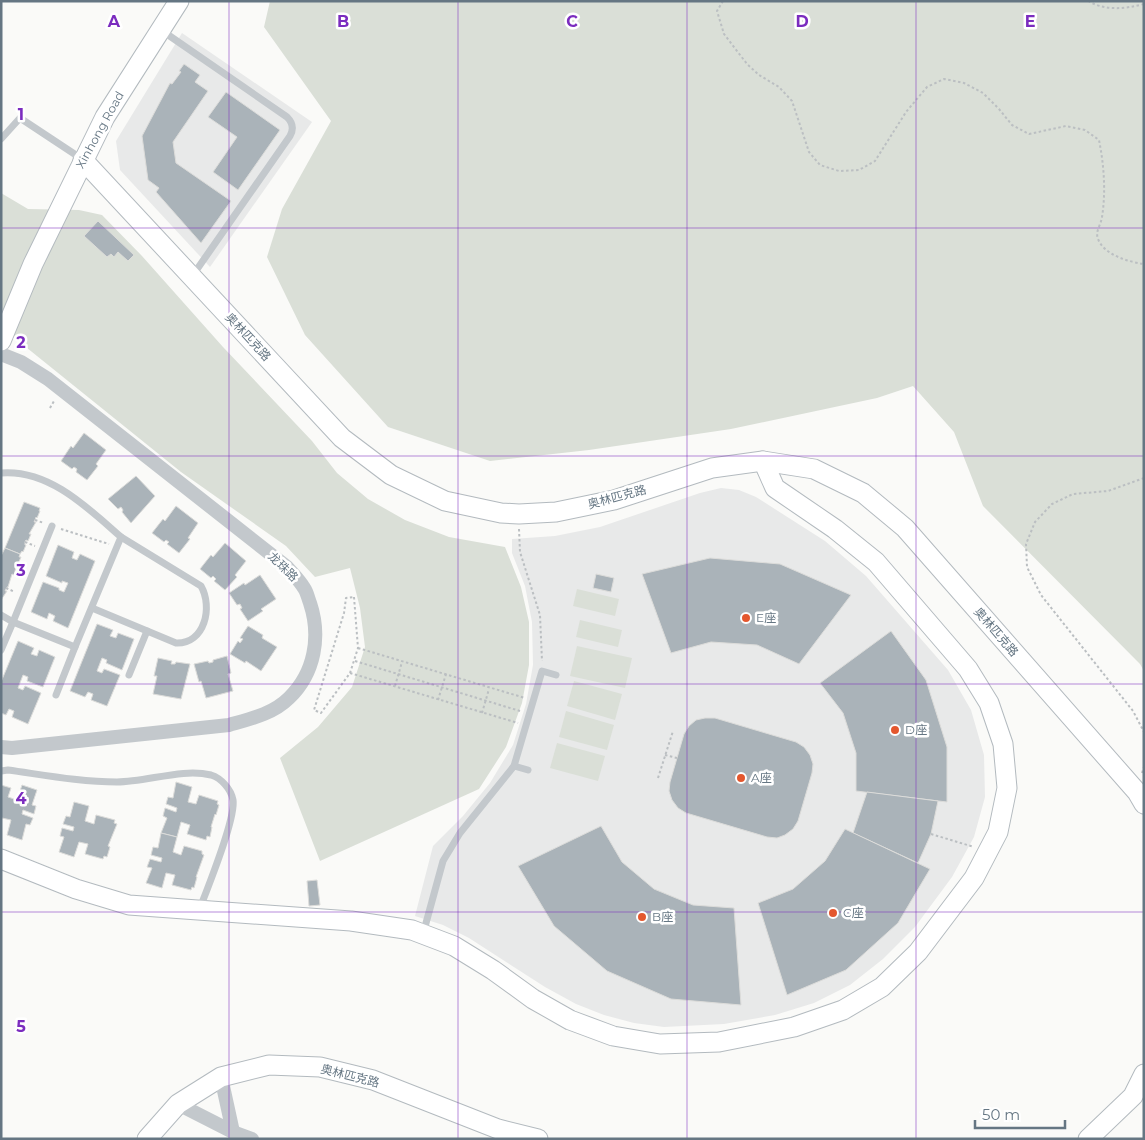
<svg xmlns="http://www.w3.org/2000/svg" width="1145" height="1140" viewBox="0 0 1145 1140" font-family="Montserrat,'Noto Sans SC',sans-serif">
<rect width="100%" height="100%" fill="#fafaf8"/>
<g fill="#e8e9e9">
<path d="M182 33 312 122 210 267 120 170 116 141Z"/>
<path d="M721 488 739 490 756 497 825 541 866 576 948 670 971 710 984 755 985 797 974 837 952 877 915 927 883 959 850 985 814 1003 775 1015 724 1024 664 1027 634 1023 604 1015 576 1004 545 987 469 938 443 925 415 916 433 846 463 816 490 783 513 745 526 704 533 665 532 622 525 586 512 553V539L555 536 600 527 700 493Z"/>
</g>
<g fill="#dadfd7">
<path d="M270 1H1144V671L1140 664 983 506 954 432 913 386 877 398 731 429 589 450 490 461 388 427 305 335 267 257 282 209 331 121 264 27Z"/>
<path d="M1 193 28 209 79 210 102 215 142 256 223 347 312 441 337 473 368 499 405 520 449 537 505 547 521 587 529 622V665L522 703 506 747 479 789 320 861 280 758 318 727 352 687 365 647 360 608 350 568 315 577 286 546 181 472 1 327Z"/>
<path d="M577 589 619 599 615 616 573 606Z"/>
<path d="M580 620 622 630 618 647 576 637Z"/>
<path d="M577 646 632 658 625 688 570 676Z"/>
<path d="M574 681 622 694 615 720 567 706Z"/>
<path d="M566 711 614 725 607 750 559 737Z"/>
<path d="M557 743 605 756 598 781 550 768Z"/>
</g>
<g fill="#aab3b9" stroke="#dcdcda">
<path d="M184 64 200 75 195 82 208 91 173 142 176 163 231 201 201 243 156 192 159 188 148 180 142 136 170 83 172 84 181 72 179 71Z"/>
<path d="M226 92 280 130 238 190 213 172 237 137 208 117Z"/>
<path d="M98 221 134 255 128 261 118 252 114 257 111 254 107 257 84 236Z"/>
<path d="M84 433 106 450 96 464 98 466 87 480 76 472 77 469 74 467 72 469 61 461 71 446 73 448Z"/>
<path d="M136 476 155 496 131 523 122 512 123 510 121 507 118 509 108 499Z"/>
<path d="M24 502 40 508 39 511H40L37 518 36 517 35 520 34 522H36L29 534H31L28 541 26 540 25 542V545H26L23 552 22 551 20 554 5 548Z"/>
<path d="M176 506 198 523 188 538 190 539 179 553 167 544 169 542 166 540 164 542 152 533 163 519 165 521Z"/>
<path d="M225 543 246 561 235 575 237 577 225 590 214 581 216 579 213 576 211 578 200 569 211 555 213 557Z"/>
<path d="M58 545 74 552 72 558 77 560 80 554 95 561 68 628 53 621 55 616 49 613 47 619 31 612 43 582 59 588V590L64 592 68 583 62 581V583L46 576Z"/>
<path d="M5 548 20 554 19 557H21L18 564 17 563 14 575 12 574 8 587H7L5 591H7L1 600V556Z"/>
<path d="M710 558 780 564 851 595 799 664 757 645 711 642 671 653 642 574Z"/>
<path d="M596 574 614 578 611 592 593 588Z"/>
<path d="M260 575 276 599 261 609 263 611 248 621 240 609 242 608 240 604 237 605 229 593 244 583 245 585Z"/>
<path d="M97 624 113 630 110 636 116 638 118 633 134 639 122 670 106 663 107 660 102 658 97 671 102 673 104 669 120 675 107 706 91 700 93 694 88 692 85 697 70 691Z"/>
<path d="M248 626 263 635 262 638 277 647 261 671 246 661 245 663 230 654 238 641 240 643 243 639 240 638Z"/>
<path d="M891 631 926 680 947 747V802L856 791V753L843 713 820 683Z"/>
<path d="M18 641 34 648 31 654 37 656 39 650 55 657 43 687 27 681 28 677 23 675 18 688 23 690 25 686 41 693 28 724 12 717 14 711 9 709 6 715 1 713V682Z"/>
<path d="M227 656 231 673 228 674 233 691 206 698 201 681 199 682 194 664 208 661 209 663 213 662V660Z"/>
<path d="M158 658 172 661 171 664H175L176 662 190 664 181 699 153 694 157 676H154Z"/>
<path d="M705 718H715L796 742 804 747 810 755 813 764 812 773 798 821 793 829 785 835 777 838 767 837 686 813 678 808 672 800 669 791 670 782 684 734 689 726 696 720Z"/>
<path d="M176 782 192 787 188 802 196 804 199 795 218 801 217 804 219 805 216 815 215 814 211 827H212L210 837 207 836 206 840 187 834 190 825 181 822 177 837 161 833 167 818 163 816 165 808 176 812 177 808 166 804 168 797 173 798Z"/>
<path d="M1 785 11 788 8 797 17 800 22 785 37 790 32 805 36 806 34 814 23 810 22 814 33 818 30 825 26 824 22 840 7 835 11 820 2 818 1 821Z"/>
<path d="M867 792 938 801 931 834 918 863 853 833Z"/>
<path d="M74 802 89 806 85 821 94 824 96 815 115 820 114 823 117 824 108 846 110 847 107 857 104 856 103 859 85 854 88 844 79 842 74 857 59 852 64 837 60 836 62 828 73 831 74 827 63 824 66 816 70 817Z"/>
<path d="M601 826 622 862 654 889 693 905 734 908 741 1005 671 999 607 971 554 926 518 866Z"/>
<path d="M845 829 930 869 898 923 846 970 787 995 758 903 793 889 825 861Z"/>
<path d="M161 833 177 837 173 852 181 855 184 846 202 851V854L204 855 196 877H197L194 888 192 887 191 890 172 885 175 875 166 873 162 888 146 883 152 868 147 867 150 859 161 862 162 858 151 855 153 847 158 848Z"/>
<path d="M317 880 320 905 309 906 307 881Z"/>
</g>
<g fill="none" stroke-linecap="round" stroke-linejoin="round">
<defs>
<g id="secondary">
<path d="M83 160 342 438 391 475 445 501 501 513 519 514 556 512 614 500 712 468 763 461 814 469 863 493 905 528 1137 792 1144 804"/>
<path d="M1 341 33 264 105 117 179 1"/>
<path d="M1 859 76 889 129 905 351 921 412 930 454 946 493 970 533 999 570 1020 613 1036 660 1044 719 1042 794 1027 843 1010 882 987 918 952 974 878 998 832 1007 788 1003 744 989 703 968 669 876 562 835 529 775 488 763 461"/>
<path d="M147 1139 178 1104 221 1077 269 1065 320 1067 373 1080 498 1129 538 1139"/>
<path d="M1088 1139 1133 1096 1144 1074"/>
</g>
</defs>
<use href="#secondary" stroke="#b3babf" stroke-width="21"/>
<g stroke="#bbbfc2" stroke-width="2" stroke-dasharray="2.5 2.5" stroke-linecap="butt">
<path d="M723 1 717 11 724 34 747 64 759 75 779 87 792 101 809 152 820 165 839 171 859 170 875 161 906 112 927 87 944 79 964 83 983 93 999 109 1012 125 1029 134 1066 126 1085 130 1099 140C1104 165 1106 192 1102 217 1101 225 1095 231 1098 239 1104 255 1129 262 1144 264"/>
<path d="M1088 1C1106 11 1124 9 1144 4"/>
<path d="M50 408 54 401"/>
<path d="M1144 478 1108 491 1073 494 1052 504 1035 522 1026 544 1027 567 1041 595 1133 711 1144 732"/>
<path d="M1 511V513"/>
<path d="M35 520 44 523"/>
<path d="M61 529 109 544"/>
<path d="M519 529 520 552 540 615 542 661"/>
<path d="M25 542 35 546"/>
<path d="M16 566 25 569"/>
<path d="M6 588 15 592"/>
<path d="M354 597 358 648 350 673 321 713 314 710 344 613 346 598Z"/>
<path d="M358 648 525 698"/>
<path d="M355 661 520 711"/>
<path d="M350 673 518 723"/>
<path d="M395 686 402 662"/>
<path d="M438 700 446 674"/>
<path d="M482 713 489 689"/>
<path d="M665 755 677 758"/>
<path d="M1142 773 1144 767"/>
<path d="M658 778 673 731"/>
<path d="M931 834 974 847"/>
</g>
<g stroke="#c3c8cc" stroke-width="7">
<path d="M161 30 287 117C293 123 294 129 290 136L193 275"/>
<path d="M1 139 20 118 82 159"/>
<path d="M1 473C49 469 88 508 121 537L75 647 13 622 1 650"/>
<path d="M92 608 176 643C205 644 213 607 201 586L121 537"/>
<path d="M1 615 13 622 52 526"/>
<path d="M129 675 147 631"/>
<path d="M56 695 75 647"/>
<path d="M514 766 528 770"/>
<path d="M1 771 8 770C44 775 81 782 117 782 147 782 182 768 211 775 221 778 231 789 233 800 236 818 208 887 200 908"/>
<path d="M423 934 443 861 460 833 514 766 542 671 556 675"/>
</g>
<g stroke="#c3c8cc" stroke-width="14">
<path d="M1 354 21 362 48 379 287 567C293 574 300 581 304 588 307 592 308 598 310 603 321 636 315 673 289 698 273 714 250 719 229 725L12 748 1 747"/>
<path d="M178 1104 233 1132 221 1077"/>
<path d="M233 1132 252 1139"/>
</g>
<use href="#secondary" stroke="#fff" stroke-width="19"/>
</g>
<path fill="none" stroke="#7b2cbf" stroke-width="1" stroke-opacity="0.55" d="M229 1V1139M458 1V1139M687 1V1139M916 1V1139M1 228H1144M1 456H1144M1 684H1144M1 912H1144"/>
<g fill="#e4572e" stroke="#fff" stroke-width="2">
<circle cx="746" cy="618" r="5"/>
<circle cx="895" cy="730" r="5"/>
<circle cx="741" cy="778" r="5"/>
<circle cx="833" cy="913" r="5"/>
<circle cx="642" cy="917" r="5"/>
</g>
<g text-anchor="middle" stroke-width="5" stroke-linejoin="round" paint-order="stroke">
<g font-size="12" fill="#657683" stroke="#fff">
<text transform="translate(100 130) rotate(-61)" y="4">Xinhong Road</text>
<text transform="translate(248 337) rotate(47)" y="4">奥林匹克路</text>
<text transform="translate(617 497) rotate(-15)" y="4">奥林匹克路</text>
<text transform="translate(283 567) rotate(44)" y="4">龙珠路</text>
<text transform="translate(996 632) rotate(49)" y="4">奥林匹克路</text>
<text transform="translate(350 1076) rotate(14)" y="4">奥林匹克路</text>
</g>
<g font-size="12" fill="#657683" stroke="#fff" text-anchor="start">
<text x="756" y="622">E座</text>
<text x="905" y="734">D座</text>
<text x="751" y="782">A座</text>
<text x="843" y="917">C座</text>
<text x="652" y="921">B座</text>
</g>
</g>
<g font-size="16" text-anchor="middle" font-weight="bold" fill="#7b2cbf" stroke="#fff" stroke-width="5" stroke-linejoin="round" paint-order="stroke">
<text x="114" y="27">A</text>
<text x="343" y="27">B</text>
<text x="572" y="27">C</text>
<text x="802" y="27">D</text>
<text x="1030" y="27">E</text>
<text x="21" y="120">1</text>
<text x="21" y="348">2</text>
<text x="21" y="576">3</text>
<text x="21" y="804">4</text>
<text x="21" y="1032">5</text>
</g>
<rect width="1145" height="1140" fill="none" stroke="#657683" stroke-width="5"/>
<path d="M975 1120v8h90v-8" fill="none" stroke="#657683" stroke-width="2.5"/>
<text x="982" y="1120" font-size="15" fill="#657683" stroke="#ffffff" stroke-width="4" paint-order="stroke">50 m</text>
</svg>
